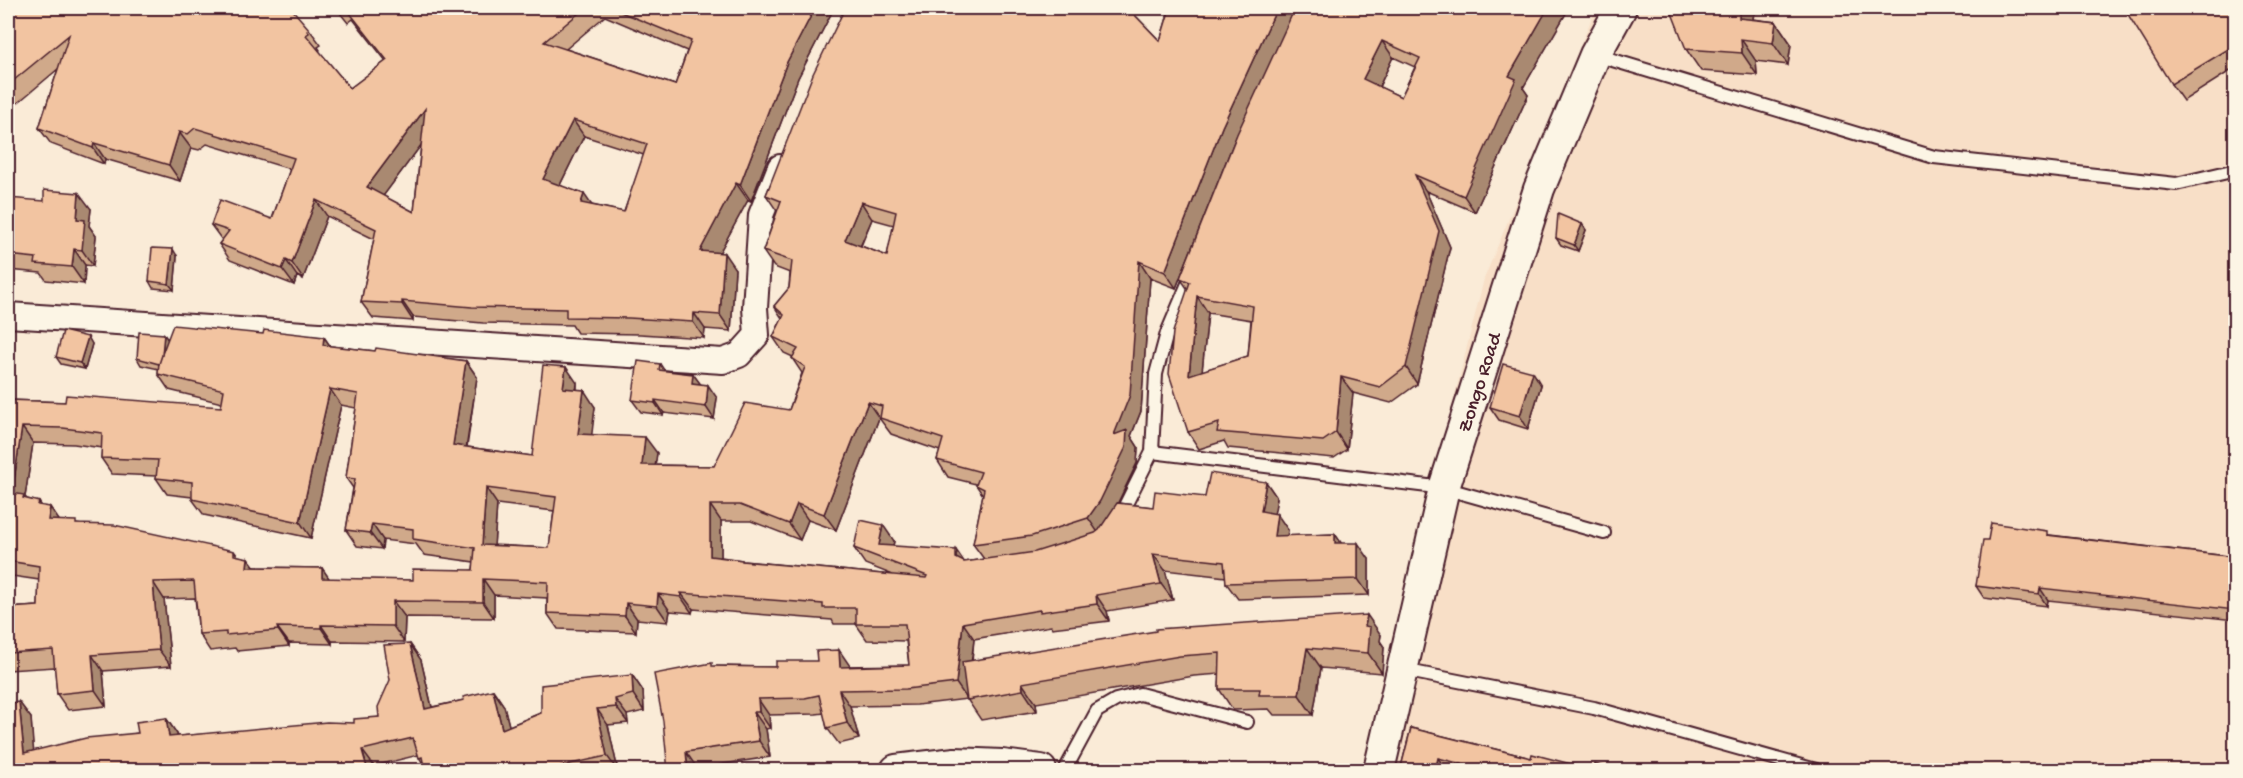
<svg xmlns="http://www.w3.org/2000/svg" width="2243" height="778" viewBox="0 0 2243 778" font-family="'Gochi Hand',sans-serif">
<rect width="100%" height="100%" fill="#faebd7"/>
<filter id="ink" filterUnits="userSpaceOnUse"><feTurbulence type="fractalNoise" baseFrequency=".0167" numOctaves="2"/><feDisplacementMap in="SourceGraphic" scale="12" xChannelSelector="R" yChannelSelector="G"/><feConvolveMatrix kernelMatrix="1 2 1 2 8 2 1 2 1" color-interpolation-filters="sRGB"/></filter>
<g filter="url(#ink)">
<path fill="#f8dfc7" d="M1596 8H2235V770H1361L1484 279Z"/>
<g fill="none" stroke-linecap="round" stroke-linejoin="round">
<defs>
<g id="service">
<path d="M1596 55 1934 157 2176 184 2236 170"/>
<path d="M1152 452 1444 488 1604 533"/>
<path d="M1119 518 1152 452 1156 374 1167 333 1192 274"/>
<path d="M1403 670 1594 708 1816 770"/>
<path d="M1065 770 1097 711 1116 700 1140 694 1247 722"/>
</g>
<path id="minor" d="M8 315 723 361 739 355 757 335 755 308 761 215 780 167"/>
<g id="tertiary">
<path d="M896 770 955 763 1002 765 1041 770"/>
<path d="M1379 770 1444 488 1539 189 1595 55 1621 8"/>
</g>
</defs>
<use href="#service" stroke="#4a1f2b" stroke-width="16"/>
<use href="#minor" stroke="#4a1f2b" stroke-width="28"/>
<use href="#tertiary" stroke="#4a1f2b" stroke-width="34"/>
<use href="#service" stroke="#fcf5e5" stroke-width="12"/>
<use href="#minor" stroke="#fcf5e5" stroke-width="24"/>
<use href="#tertiary" stroke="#fcf5e5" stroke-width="30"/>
</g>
<g fill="#d0a98a" stroke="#4a1f2b" stroke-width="1.5" fill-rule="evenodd">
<path d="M8 8 309 29 321 45 318 47 320 50 319 51 350 88 386 61 353 19 348 23 336 8H834L798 78 751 201 748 200 719 253 735 269 731 331 705 329 704 338 640 334 577 333 572 325 483 323 413 317V321L373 318 361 302 374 239 327 216 303 279 297 276 294 285 230 260 219 244 222 240 211 225 272 219 290 169 207 144 199 150 191 148 180 181 105 159 104 164 51 144 39 128 58 69 14 106 8 98ZM605 16 687 51 675 85 566 49ZM584 136 644 155 624 212 592 205 560 185ZM421 145 414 212 383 196Z"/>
<path d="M845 8H1133L1131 11 1160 41 1170 8H1569L1523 88 1528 95 1475 212 1426 191 1450 247 1417 384 1391 403 1353 393 1347 449 1334 458 1228 448 1224 441 1199 449 1188 432 1187 288 1180 278 1234 142 1176 288 1150 278 1141 411 1131 436 1138 447 1137 463 1118 503 1153 507 1205 497 1266 482 1277 498 1274 513 1288 530 1287 536 1335 534 1341 543 1369 559V595L1238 599 1226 583V577L1165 570 1173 600 1107 611 1109 621 1052 628 1051 626 974 639 972 661 1381 635 1380 641 1384 647 1382 673 1321 668 1313 715H1274L1269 709 1233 710 1219 689 1220 674 1194 676 1036 703 1037 711 981 720 967 699 917 705 850 706 859 739 839 744 827 728 824 713 816 714 769 715 770 728 766 729 770 757 697 768V771H668L714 666 776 667 909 665 906 641 867 640 856 624H834L832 620 693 609 692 613 670 611 668 622 637 619 636 632 558 629 547 613V598L494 595V618L405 617 404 642 332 641V644L289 643V646L237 651 235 648 210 651 199 634 195 598 164 599 171 666 103 671 106 706 68 710 57 694 55 667 8 670V608L38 606 39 580 12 576 8 577V400L221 407 222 403 169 390 158 374 159 369 141 365 137 358 168 339 263 334 324 337 330 346 466 361 477 377 467 447 532 456 577 383V390L595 407 591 435 657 453 655 465 714 466 789 410 802 373 792 358 793 357 784 353 773 337 782 318 774 306 789 288 790 273 774 267 763 251 777 211 766 195ZM1393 57 1415 67 1401 97 1379 87ZM872 219 894 225 887 256 861 246ZM1208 313 1251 320 1248 356 1202 371ZM341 405 356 408 346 478 353 488 346 530 357 546 382 549 383 540 416 544 424 555 474 562 473 570 413 580 329 579 322 568 255 567 248 558 238 556 234 551 59 521 50 507 41 506 39 502 27 499 25 497 33 443 74 444 102 448 101 458 112 474 156 476V478L167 494 192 497V499L204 515 311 538ZM879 418 891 434 940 451 937 460 948 477 976 484V485L983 495 973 544 984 559 964 562 893 546 894 541 854 548 865 564 893 575 743 561 742 560 721 557V521H751L800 540 808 520 836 530ZM497 504 554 511 549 548 494 545Z"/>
<path d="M2235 8V68L2183 101 2171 84Z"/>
<path d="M1753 17V19L1776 22 1791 44 1788 65 1756 61 1757 75 1701 71 1686 49Z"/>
<path d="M8 198 91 209 89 226 96 236 93 266 85 265 84 284 46 280 41 273 8 270Z"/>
<path d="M1582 224 1586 230 1578 251 1561 245 1556 238Z"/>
<path d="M177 256 174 290 153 288 149 281Z"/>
<path d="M88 337 92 344 85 369 61 364 56 357Z"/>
<path d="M660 364 664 370 693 374 700 384 717 398 714 419 664 413 663 415 641 412 632 400Z"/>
<path d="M1541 385 1528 429 1499 420 1490 407Z"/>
<path d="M2050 535 2235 557V620L2048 600 2047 606 1984 598 1976 586 1988 540Z"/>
<path d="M410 644 421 660 432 707 464 700 493 690 504 706 509 726 632 675 643 691 644 711 627 715 628 723 608 725 618 771H425L424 766 418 755 374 766 8 771 19 702 31 718 33 751 138 733 166 718 177 734 178 736 354 723 379 717Z"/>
<path d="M1411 728 1531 758 1594 770 1616 771H1400Z"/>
</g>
<g fill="#a98971" stroke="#4a1f2b" stroke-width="1.5">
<path d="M815 8H834L798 78 751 201 740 185 787 62Z"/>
<path d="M1277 8H1296L1233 144 1176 288 1165 272 1222 127Z"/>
<path d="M1548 8H1569L1523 88 1528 95 1475 212 1464 196 1509 76Z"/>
<path d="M1739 8H1759L1753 17 1755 39 1739 18Z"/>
<path d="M1776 22 1791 44 1788 65 1773 43Z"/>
<path d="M1741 39 1756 61 1757 75 1742 53Z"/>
<path d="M1382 41 1393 57 1375 95 1363 79Z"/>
<path d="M425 109 436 125 378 203 367 187Z"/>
<path d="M573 120 584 136 555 195 543 179Z"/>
<path d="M179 132 191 148 180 181 169 165Z"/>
<path d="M94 143 105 159 104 164 93 148Z"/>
<path d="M1415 175 1426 191 1450 247 1417 384 1406 367Z"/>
<path d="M736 183 748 200 711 268 700 251Z"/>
<path d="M79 193 91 209 89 226 96 236 93 266 82 250 77 219Z"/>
<path d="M584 194 595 210 581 203Z"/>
<path d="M316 200 327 216 303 279 292 263Z"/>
<path d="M861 202 872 219 856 256 845 240Z"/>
<path d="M1582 224 1586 230 1578 251 1574 245Z"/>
<path d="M74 249 85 265 84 284 72 267Z"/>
<path d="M173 249 177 256 174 290 169 284Z"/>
<path d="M724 253 735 269 731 331 720 315Z"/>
<path d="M286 260 297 276 294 285 282 269Z"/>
<path d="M1139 261 1150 278 1141 411 1131 436 1138 447 1137 463 1111 517 1099 534 1088 518 1114 435Z"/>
<path d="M1197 296 1208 313 1200 391 1189 375Z"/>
<path d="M402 301 413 317V321L402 304Z"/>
<path d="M694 313 705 329 704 338 693 322Z"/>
<path d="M164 334 168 340 161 364Z"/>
<path d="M88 337 92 344 85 369 80 363Z"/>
<path d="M324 337 335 353 323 345Z"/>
<path d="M466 361 477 377 464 462 453 445Z"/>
<path d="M566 367 577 383 575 404 563 388Z"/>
<path d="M1533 372 1541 385 1528 429 1520 416Z"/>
<path d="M693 374 702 386 692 383Z"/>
<path d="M1341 377 1353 393 1347 449 1336 432Z"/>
<path d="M708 385 717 398 714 419 706 407Z"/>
<path d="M330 389 341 405 311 538 300 522Z"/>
<path d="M584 390 595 407 590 450 578 434Z"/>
<path d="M655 400 664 413 663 415 655 403Z"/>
<path d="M868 402 879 418 836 530 824 514Z"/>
<path d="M22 427 33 443 25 497 35 511 12 493Z"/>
<path d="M645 437 657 453 653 481 642 465Z"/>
<path d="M1266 482 1277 498 1272 527 1261 511Z"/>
<path d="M486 488 497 504 493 561 482 545Z"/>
<path d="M39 502 49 517 50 507 61 523 60 537 38 505Z"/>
<path d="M797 504 808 520 800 540 789 524Z"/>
<path d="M710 505 721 521V572L710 556Z"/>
<path d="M1277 514 1288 530 1285 552 1274 536Z"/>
<path d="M372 524 383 540 382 549 370 533Z"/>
<path d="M883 525 894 541 890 561 879 545Z"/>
<path d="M1335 534 1346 550 1335 543Z"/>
<path d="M1358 543 1369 559V595L1358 579Z"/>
<path d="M956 550 967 566 956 558Z"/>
<path d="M1153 554 1165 570 1173 600 1161 584Z"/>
<path d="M248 558 260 574 247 567Z"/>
<path d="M322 568 333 584 322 578Z"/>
<path d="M483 579 494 595V618L483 602Z"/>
<path d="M153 582 164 599 171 666 159 650Z"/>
<path d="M2040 588 2048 600 2047 606 2039 594Z"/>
<path d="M681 593 693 609 692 613 681 597Z"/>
<path d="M658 594 670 611 668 622 657 606Z"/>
<path d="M1096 595 1107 611 1109 621 1097 604Z"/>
<path d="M393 601 405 617 404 642 393 626Z"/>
<path d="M626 603 637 619 636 632 625 616Z"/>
<path d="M1367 615 1381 635 1380 641 1384 647 1382 673 1368 653 1365 626Z"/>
<path d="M963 623 974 639 967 699 956 683Z"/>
<path d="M321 625 332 641V644L321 628Z"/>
<path d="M277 627 289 643V646L278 630Z"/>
<path d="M410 644 421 660 436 725 425 709Z"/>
<path d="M1307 648 1321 668 1313 715 1299 695Z"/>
<path d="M839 650 850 666 852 683 840 667Z"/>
<path d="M92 655 103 671 106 706 95 690Z"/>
<path d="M632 675 643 691 644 711 633 694Z"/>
<path d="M1022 683 1036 703 1037 711 1023 690Z"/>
<path d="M493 690 504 706 514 745 502 729Z"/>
<path d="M839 690 850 706 859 739 847 723Z"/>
<path d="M615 699 627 715 628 723 616 707Z"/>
<path d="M758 699 769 715 770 728 759 712Z"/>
<path d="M19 702 31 718 35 769 24 753Z"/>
<path d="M597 709 608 725 618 771 607 756Z"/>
<path d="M754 712 766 729 770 757 759 741Z"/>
<path d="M166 718 177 734 180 753 169 737Z"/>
<path d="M362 750 374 766 375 771H368Z"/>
<path d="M686 752 697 768V771H688Z"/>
<path d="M1438 758 1447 771H1435Z"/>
</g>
<g fill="#f2c4a1" stroke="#4a1f2b" stroke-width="1.5" fill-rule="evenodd">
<path d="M8 8H291L309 29 307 31 309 33 306 35 350 88 387 60 346 8H585L544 42 675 85 691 41 611 8H815L787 62 740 185 736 183 700 251 724 253 720 315 694 313 693 322 629 318 566 317V309L472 307 402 301V304L361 302 376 229 316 200 292 263 286 260 282 269 219 244 229 231 211 225 220 200 272 219 294 158 195 128 188 134 179 132 169 165 94 143 93 148 39 128 69 35 8 85ZM425 109 414 212 367 187ZM573 120 647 144 624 212 581 203 584 194 543 179Z"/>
<path d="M845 8H1128L1160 41 1170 8H1277L1222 127 1165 272 1139 261 1130 395 1114 435 1127 430 1126 447 1100 501 1088 518 1032 536 973 544 984 489 976 485 981 472 937 460 943 439 880 418 882 406 868 402 824 514 797 504 789 524 740 505H710V556L742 560V561L926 578 927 576 854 548 860 520 883 525 879 545 956 550V558L964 562 1035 552 1095 533 1099 530 1117 503 1153 507 1155 491 1205 497 1210 473 1266 482 1261 511 1277 514 1274 536 1335 534V543H1358V579L1226 583 1224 562 1153 554 1161 584 1096 595 1097 604 1040 612V610L963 623 956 683 906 689 839 690 847 723 827 728 819 695 805 698 758 699 759 712H754L759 741 686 752 688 771H668L663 721 654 674 712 663V666L776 667V661H817L816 651 839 650 840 667 909 665 905 624H856V608H823V604L681 593V597L658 594 657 606 626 603 625 616 547 613 548 582 483 579V602L393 601V626L321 625V628L277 627 278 630 226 635V632L199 634 194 581 153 582 159 650 92 655 95 690 57 694 53 650 8 653V608L38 606 39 566 8 561V400L65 402 66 395 221 407 224 390 158 374 159 362 173 325 263 334 264 330 324 337 323 345 375 351 376 348 466 361 453 445 532 456 543 365 566 367 563 388 584 390 578 434 645 437 642 465 714 466 745 403 789 410 805 367 792 358 798 349 773 337 784 315 774 306 789 288 792 261 763 251 781 201 766 195 813 74ZM861 202 896 212 887 256 845 240ZM330 389 358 394 346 478 355 479 346 530 370 533 372 524 413 529V539L475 548 473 570 413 569V580L322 578V568L247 567 248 558 234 555V551L114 525 76 524V521L48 520 50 507 38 505 39 502 23 498 24 495 12 493 22 427 63 428 102 433 101 458 158 460 156 478 192 482V499L300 522ZM486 488 556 497 549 548 482 545Z"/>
<path d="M1295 8H1548L1509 76 1516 79 1464 196 1415 175 1439 231 1406 367 1380 387 1341 377 1336 432 1323 441 1217 432 1219 423 1188 432 1169 374 1173 332 1190 282 1180 278 1237 134ZM1382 41 1420 58 1401 97 1363 79ZM1197 296 1253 306 1248 356 1189 375Z"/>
<path d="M1670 8H1739V18L1776 22 1773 43 1741 39 1742 53 1686 49Z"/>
<path d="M2124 8H2235V45L2171 84Z"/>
<path d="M44 190 79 193 77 219 85 220 82 250 74 249 72 267 35 264 36 258 8 255V198L44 201Z"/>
<path d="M1558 214 1582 224 1574 245 1556 238Z"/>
<path d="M152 248 173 249 169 284 149 281Z"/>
<path d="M63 331 88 337 80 363 56 357Z"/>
<path d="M139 332 164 334 162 355 159 364 137 358Z"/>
<path d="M638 361 660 364 659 370 693 374 692 383 708 385 706 407 655 400V403L632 400Z"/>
<path d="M1503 364 1533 372 1520 416 1490 407Z"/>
<path d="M1991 523 2047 531V535L2235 557V610L2040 588 2039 594 1976 586 1983 540H1988Z"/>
<path d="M1367 615 1365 626 1370 627 1368 653 1307 648 1299 695H1259L1260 689H1219L1220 653 1180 656 1022 683 1023 690 967 700 962 662 1156 631V629Z"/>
<path d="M410 644 425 709 464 700 463 697 493 690 502 729 541 713V685L632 675 633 694 615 699 616 707 597 709 607 756 561 766V771H425L422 757 419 758 413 738 362 750 368 771H8V703L19 702 24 753 86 738 138 733 136 722 166 718 169 737 327 722 354 723V719L379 717 378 707 390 680 384 645Z"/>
<path d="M1411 728 1531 758 1532 754 1594 770 1595 764 1616 771H1482V769L1438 758 1435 771H1400Z"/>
</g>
</g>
<g text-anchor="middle" stroke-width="5" stroke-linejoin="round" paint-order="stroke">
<g font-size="20" fill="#4a1f2b" stroke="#fcf5e5">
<text transform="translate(1478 382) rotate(-72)" y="7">Zongo Road</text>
</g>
</g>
<rect width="2243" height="778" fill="none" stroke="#fcf5e5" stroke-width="30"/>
<rect x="15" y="15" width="2213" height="748" fill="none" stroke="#4a1f2b" stroke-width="2" filter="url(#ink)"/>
</svg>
